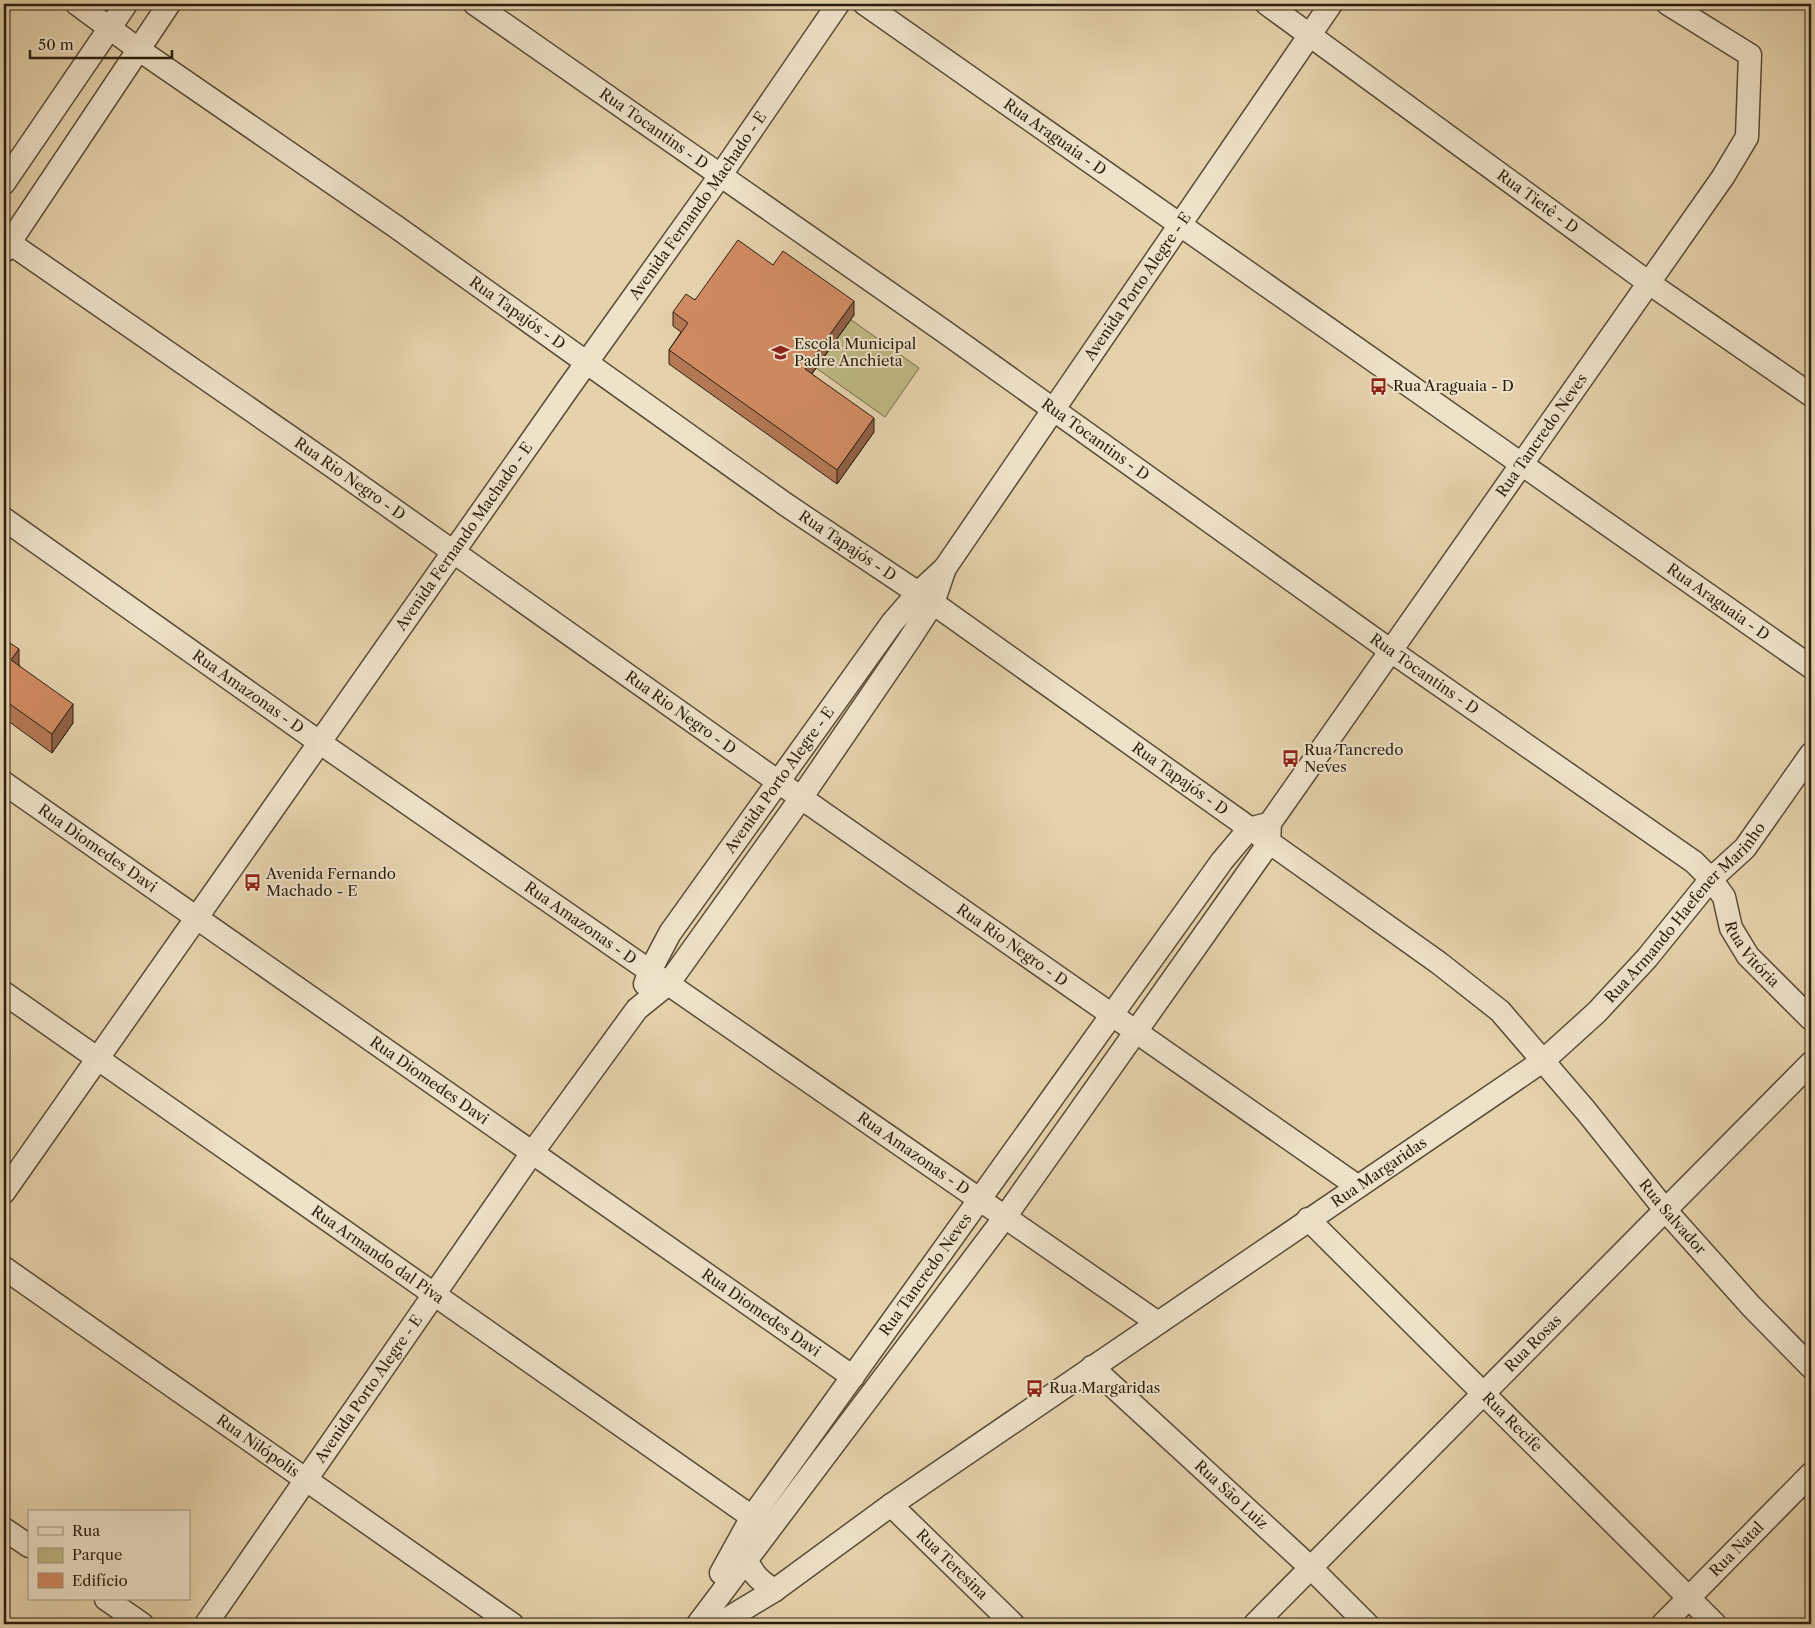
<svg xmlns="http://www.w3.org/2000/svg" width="1815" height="1628" viewBox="0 0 1815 1628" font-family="'Libre Caslon Text',serif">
<rect width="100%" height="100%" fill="#e5d2ac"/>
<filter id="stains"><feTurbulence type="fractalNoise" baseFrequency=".004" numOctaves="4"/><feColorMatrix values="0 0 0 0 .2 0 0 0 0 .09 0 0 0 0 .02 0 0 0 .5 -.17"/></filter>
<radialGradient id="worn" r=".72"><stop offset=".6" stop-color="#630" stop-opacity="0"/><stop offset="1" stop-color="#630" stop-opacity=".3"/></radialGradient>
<path fill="#bdb984" stroke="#746c4a" d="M850 319 919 368 885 417 816 368Z"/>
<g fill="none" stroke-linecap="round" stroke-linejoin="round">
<defs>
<g id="minor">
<path id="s1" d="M77 4 138 49 395 226 785 504 933 603 1439 963 1500 1011 1586 1111 1666 1211 1751 1306 1811 1367"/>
<path id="s2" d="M475 4 945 332 1391 651 1694 862 1711 879 1724 897 1731 928 1748 956 1811 1019"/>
<path id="s3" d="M865 4 1811 667"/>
<path id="s4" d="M1267 4 1649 283 1811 395"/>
<path d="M4 183 126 4"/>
<path id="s5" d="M4 239 332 466 777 781 1357 1186"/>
<path d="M4 251 169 4"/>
<path id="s6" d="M4 519 319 742 1158 1323"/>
<path id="s7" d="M4 783 853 1377"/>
<path id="s8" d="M645 984 650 971 670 933 892 623 918 593 945 568 1331 4"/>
<path id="s9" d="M4 993 752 1517"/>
<path id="s10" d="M4 1192 567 390 720 176 838 4"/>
<path id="s11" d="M1308 1219 1715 1624"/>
<path id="s12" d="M4 1268 512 1624"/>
<path id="s13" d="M1092 1367 1311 1568 1367 1624"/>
<path id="s14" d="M891 1505 1013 1624"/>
<path d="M4 1529 29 1546"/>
<path d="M746 1559C753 1574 760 1582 775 1590"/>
<path id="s15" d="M721 1573 752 1517 1222 861 1249 829 1264 825"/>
<path d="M106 1599 142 1624"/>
<path id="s16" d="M206 1624 532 1153 637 1009 668 984 801 798 909 640 933 603 945 568"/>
<path id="s17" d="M698 1624 1005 1217 1269 843 1270 823 1723 177 1747 137 1750 55 1668 4"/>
<path id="s18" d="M719 1624 775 1590 891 1505 1544 1060 1597 1012 1647 958 1711 879 1745 848 1811 754"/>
<path id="s19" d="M1255 1624 1811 1063"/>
<path id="s20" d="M1663 1624 1811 1474"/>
</g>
</defs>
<use href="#minor" stroke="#594c36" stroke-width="25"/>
<use href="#minor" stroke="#eee2c9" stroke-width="22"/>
</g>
<g fill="#b47855" stroke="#2a1f0f">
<path d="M773 265 854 315 812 374 874 432 837 484 669 364V350L681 332 673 326V312L695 300Z"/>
<path d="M4 639 19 665 73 723 52 753 4 718Z"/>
</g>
<g fill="#926145" stroke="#2a1f0f">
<path d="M854 301V315L805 383V369Z"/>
<path d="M874 418V432L837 484V470Z"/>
<path d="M19 649V668L11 660Z"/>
<path d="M73 704V723L52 753V734Z"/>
</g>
<g fill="#d18b63" stroke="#2a1f0f">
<path d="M738 240 773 265 783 251 854 301 805 369 874 418 837 470 669 350 688 323 673 312 686 294 695 300Z"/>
<path d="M4 639 19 649 11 660 73 704 52 734 4 700Z"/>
</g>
<defs>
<symbol id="school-bare" viewBox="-9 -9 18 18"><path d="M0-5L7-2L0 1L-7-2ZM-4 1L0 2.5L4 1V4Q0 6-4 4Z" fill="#8f2418" stroke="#eee2c9" stroke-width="2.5" paint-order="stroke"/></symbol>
<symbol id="bus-bare" viewBox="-9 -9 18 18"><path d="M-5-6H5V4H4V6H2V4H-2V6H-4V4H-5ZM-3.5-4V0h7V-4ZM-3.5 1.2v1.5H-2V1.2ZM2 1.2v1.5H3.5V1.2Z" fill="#8f2418" stroke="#eee2c9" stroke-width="2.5" paint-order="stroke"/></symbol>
</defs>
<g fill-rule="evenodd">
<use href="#school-bare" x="768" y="340" width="25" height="25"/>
<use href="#bus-bare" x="1366" y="374" width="25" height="25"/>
<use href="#bus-bare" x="1278" y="746" width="25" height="25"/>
<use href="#bus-bare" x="240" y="870" width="25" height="25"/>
<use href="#bus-bare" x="1022" y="1376" width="25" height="25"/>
</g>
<g text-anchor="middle" stroke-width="4" stroke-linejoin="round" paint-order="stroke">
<g font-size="15" fill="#2a1f0f" stroke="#eee2c9">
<text dy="5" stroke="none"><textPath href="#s2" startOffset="218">Rua Tocantins - D</textPath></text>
<text dy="5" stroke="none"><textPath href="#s3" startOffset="232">Rua Araguaia - D</textPath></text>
<text dy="5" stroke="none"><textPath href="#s4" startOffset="335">Rua Tietê - D</textPath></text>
<text dy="5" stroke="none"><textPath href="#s10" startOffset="1206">Avenida Fernando Machado - E</textPath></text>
<text dy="5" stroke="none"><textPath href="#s8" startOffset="856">Avenida Porto Alegre - E</textPath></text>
<text dy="5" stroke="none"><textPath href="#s1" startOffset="538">Rua Tapajós - D</textPath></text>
<text dy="5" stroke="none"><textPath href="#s17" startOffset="1461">Rua Tancredo Neves</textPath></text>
<text dy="5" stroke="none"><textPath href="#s2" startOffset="758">Rua Tocantins - D</textPath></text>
<text dy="5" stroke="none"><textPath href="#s5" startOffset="421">Rua Rio Negro - D</textPath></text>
<text dy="5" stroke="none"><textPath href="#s10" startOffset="801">Avenida Fernando Machado - E</textPath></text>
<text dy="5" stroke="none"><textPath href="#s1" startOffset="942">Rua Tapajós - D</textPath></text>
<text dy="5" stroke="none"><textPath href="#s3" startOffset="1042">Rua Araguaia - D</textPath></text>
<text dy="5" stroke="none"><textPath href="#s2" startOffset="1162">Rua Tocantins - D</textPath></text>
<text dy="5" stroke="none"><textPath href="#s6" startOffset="299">Rua Amazonas - D</textPath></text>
<text dy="5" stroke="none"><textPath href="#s5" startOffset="826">Rua Rio Negro - D</textPath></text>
<text dy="5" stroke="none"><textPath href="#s1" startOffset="1348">Rua Tapajós - D</textPath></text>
<text dy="5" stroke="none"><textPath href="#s8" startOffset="245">Avenida Porto Alegre - E</textPath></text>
<text dy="5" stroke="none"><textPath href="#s7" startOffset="114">Rua Diomedes Davi</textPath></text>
<text dy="5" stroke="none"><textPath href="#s18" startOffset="1204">Rua Armando Haefener Marinho</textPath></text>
<text dy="5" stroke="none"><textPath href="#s6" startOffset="704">Rua Amazonas - D</textPath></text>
<text dy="5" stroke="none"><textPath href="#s5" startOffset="1231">Rua Rio Negro - D</textPath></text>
<text dy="5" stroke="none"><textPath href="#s2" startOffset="1602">Rua Vitória</textPath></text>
<text dy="5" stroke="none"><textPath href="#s7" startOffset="519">Rua Diomedes Davi</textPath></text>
<text dy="5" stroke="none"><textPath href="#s6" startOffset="1109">Rua Amazonas - D</textPath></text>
<text dy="5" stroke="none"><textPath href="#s18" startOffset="800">Rua Margaridas</textPath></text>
<text dy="5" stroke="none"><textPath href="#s1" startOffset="2012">Rua Salvador</textPath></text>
<text dy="5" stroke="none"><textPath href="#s9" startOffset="456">Rua Armando dal Piva</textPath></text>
<text dy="5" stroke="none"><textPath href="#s15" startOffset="362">Rua Tancredo Neves</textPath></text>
<text dy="5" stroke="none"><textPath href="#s7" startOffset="924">Rua Diomedes Davi</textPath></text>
<text dy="5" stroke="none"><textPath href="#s19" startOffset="395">Rua Rosas</textPath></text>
<text dy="5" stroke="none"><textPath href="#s16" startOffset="286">Avenida Porto Alegre - E</textPath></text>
<text dy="5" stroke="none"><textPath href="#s11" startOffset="288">Rua Recife</textPath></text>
<text dy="5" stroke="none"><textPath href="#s12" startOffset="310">Rua Nilópolis</textPath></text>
<text dy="5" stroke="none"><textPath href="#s13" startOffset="189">Rua São Luiz</textPath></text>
<text dy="5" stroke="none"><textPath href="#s20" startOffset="105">Rua Natal</textPath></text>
<text dy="5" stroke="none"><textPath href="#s14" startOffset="85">Rua Teresina</textPath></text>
</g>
<g font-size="15" fill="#2a1f0f" stroke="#eee2c9" text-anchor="start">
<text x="794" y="349">Escola Municipal<tspan x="794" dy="17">Padre Anchieta</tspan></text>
<text x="1393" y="391">Rua Araguaia - D</text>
<text x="1304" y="755">Rua Tancredo<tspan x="1304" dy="17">Neves</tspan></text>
<text x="266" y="879">Avenida Fernando<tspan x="266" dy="17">Machado - E</tspan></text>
<text x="1049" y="1393">Rua Margaridas</text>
</g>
</g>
<rect width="1815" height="1628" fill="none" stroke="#e5d2ac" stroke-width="20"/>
<rect x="5" y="5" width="1805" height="1618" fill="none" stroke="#2a1f0f" stroke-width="2.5"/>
<rect x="10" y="10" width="1795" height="1608" fill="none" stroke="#2a1f0f"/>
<rect x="28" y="1510" width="162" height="90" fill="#eee2c9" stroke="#a0947f"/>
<rect x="38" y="1527" width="25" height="8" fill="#eee2c9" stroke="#a0947f"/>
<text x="72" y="1536" font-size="15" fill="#2a1f0f">Rua</text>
<rect x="38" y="1548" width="25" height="15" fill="#bdb984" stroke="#a0947f"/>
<text x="72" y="1560" font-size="15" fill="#2a1f0f">Parque</text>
<rect x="38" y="1573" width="25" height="15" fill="#d18b63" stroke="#a0947f"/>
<text x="72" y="1586" font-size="15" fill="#2a1f0f">Edifício</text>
<path d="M30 50v8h142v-8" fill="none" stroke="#2a1f0f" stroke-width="2.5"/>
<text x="38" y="50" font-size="15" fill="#2a1f0f" stroke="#eee2c9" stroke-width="4" paint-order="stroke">50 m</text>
<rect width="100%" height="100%" filter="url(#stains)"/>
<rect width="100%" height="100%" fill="url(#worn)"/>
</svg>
